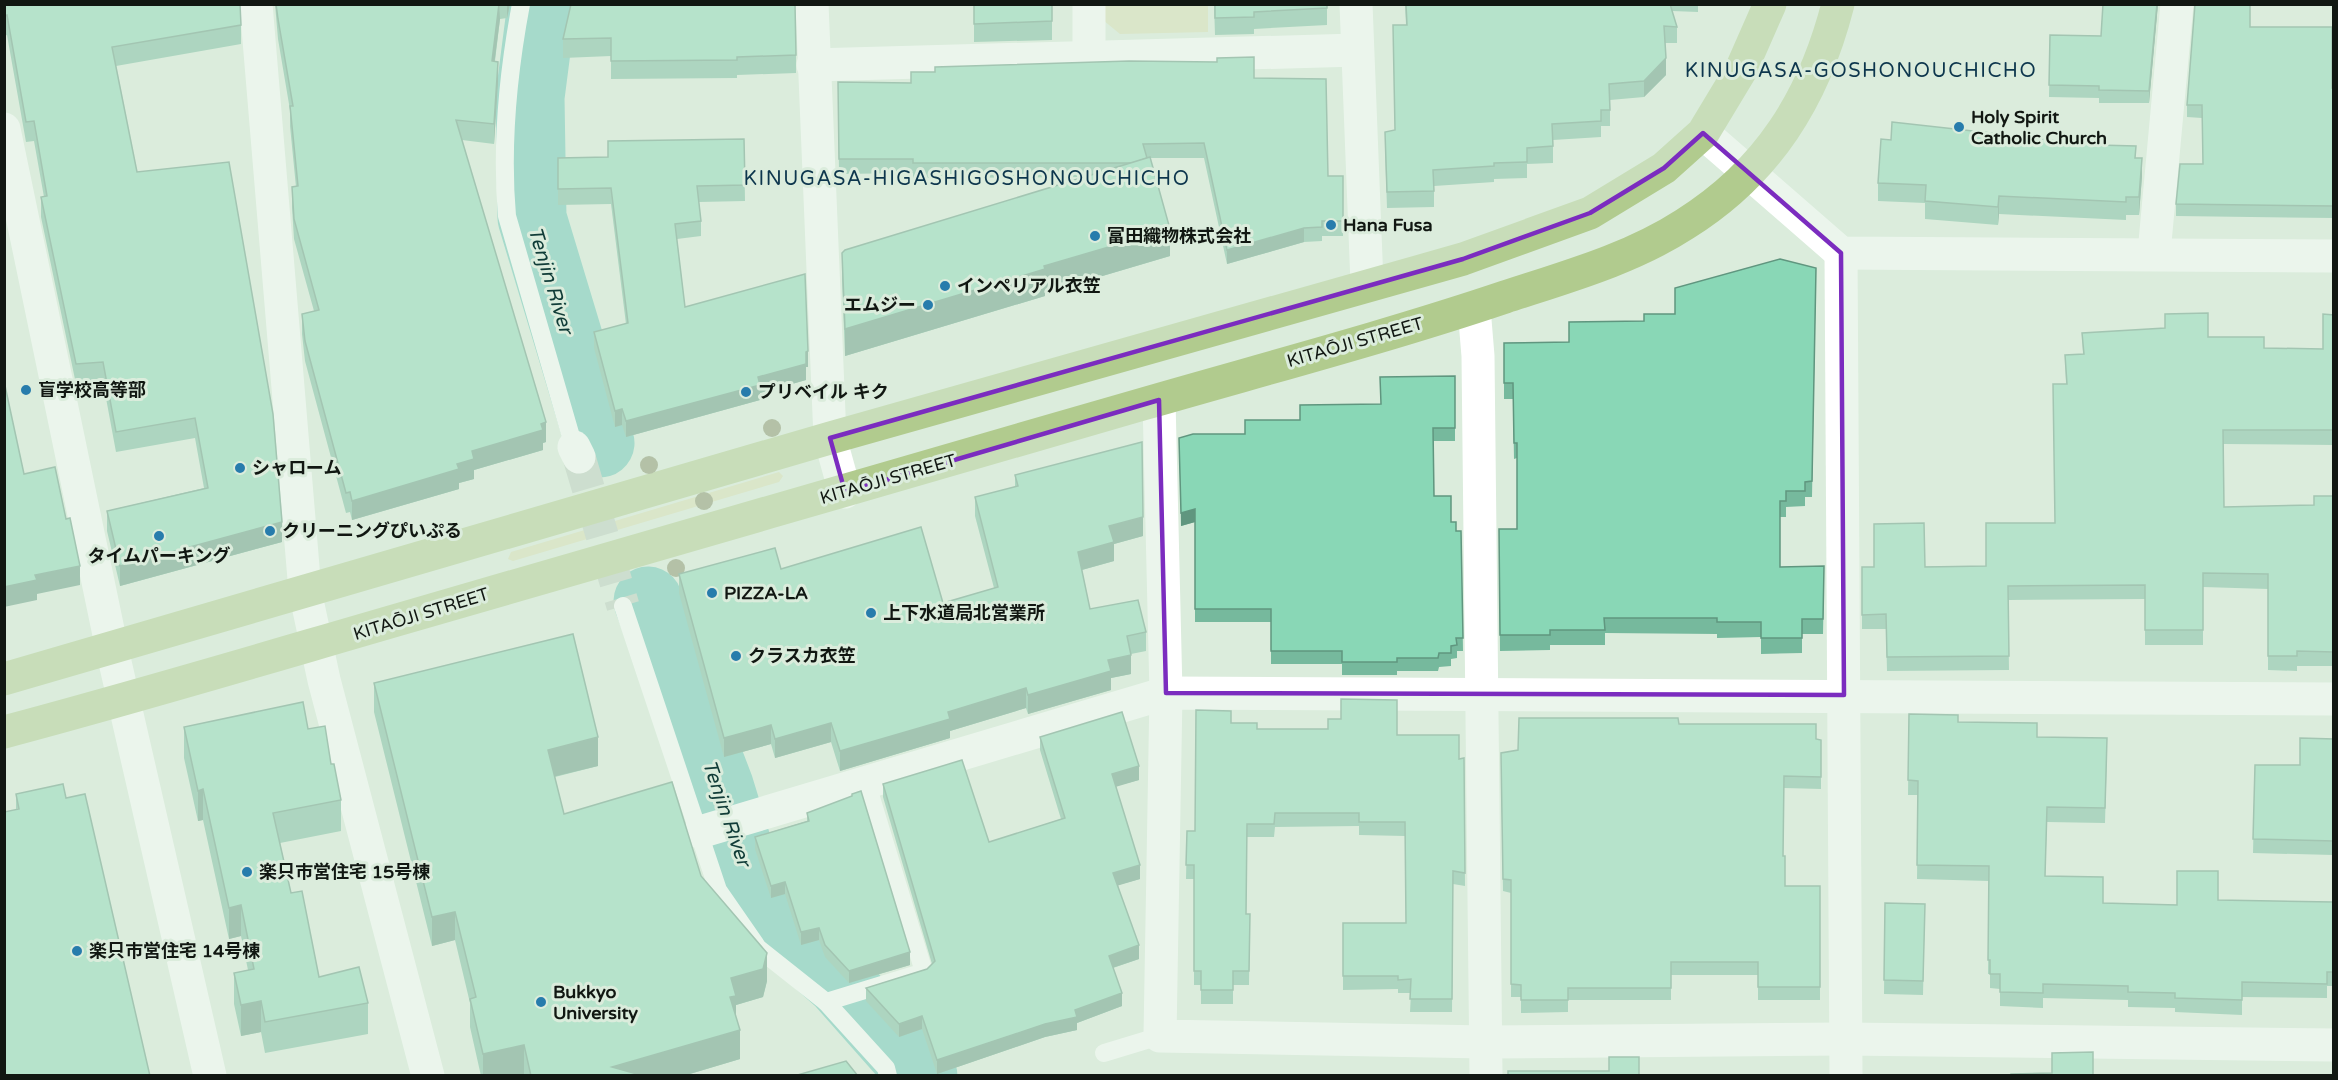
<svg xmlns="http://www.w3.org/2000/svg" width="2338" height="1080" viewBox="0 0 2338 1080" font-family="'Varela Round','Noto Sans JP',sans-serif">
<rect width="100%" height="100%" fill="#dbecdc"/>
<g fill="#daddb1">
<path d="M1102 5H1208V32L1120 34 1103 20Z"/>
<path d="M779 472 783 476 779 482 513 561 508 559 511 552Z"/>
</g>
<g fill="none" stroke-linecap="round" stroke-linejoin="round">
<g stroke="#66c3b6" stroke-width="69">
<path d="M542 4 530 97 532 218 600 443"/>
<path d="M648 601 719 786 743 864 780 929 839 981 923 1076"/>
</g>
<path stroke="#bdccbe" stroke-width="33" stroke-dasharray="33 16" stroke-linecap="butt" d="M579 457 623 606"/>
<g stroke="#fff" stroke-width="18">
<path d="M521 4C508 73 501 147 507 216L574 447"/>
<path d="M623 606 718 890 758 948 826 1002 886 1068 888 1076"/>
<path d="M826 1002 924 972 866 781"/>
<path d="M1104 1053 1160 1036"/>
</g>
<g stroke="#fff" stroke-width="33">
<path d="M256 4 305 591 324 680 428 1076"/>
<path d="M812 4 830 438 845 492"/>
<path d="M1089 4V57"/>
<path d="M1356 4 1367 284"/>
<path d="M813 65 1357 50"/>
<path d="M4 129 112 649 210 1076"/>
<path d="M1703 133 1841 253 2334 256"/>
<path d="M1841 253 1846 1076"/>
<path d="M2154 253 2177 4"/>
<path d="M1474 308 1478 356 1486 1076"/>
<path d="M1159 400 1166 693 1160 1036 1485 1042 1845 1039 2334 1045"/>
<path d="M574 447 579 457"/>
<path d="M700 832 1166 693 2334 699"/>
</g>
<g stroke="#b1cb8e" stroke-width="33">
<path d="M4 679 830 438 1463 259 1590 213 1664 168 1703 133 1741 70 1770 4"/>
<path d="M4 732C136 697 266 658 397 620 645 547 895 477 1143 404 1264 369 1386 337 1505 297 1566 277 1631 259 1685 224 1768 172 1814 98 1838 4"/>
</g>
</g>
<g fill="#858d67">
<circle cx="772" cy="428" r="9"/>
<circle cx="649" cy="465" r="9"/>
<circle cx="704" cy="501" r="9"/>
<circle cx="676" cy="568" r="9"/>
</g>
<g fill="#76b99d">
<path d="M4 4 241 25V44L116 66 137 172 282 542 120 586 107 531V511L204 488 195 438 116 452 103 382 76 384 41 217V197H44L34 141 26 142 7 35 4 36Z"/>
<path d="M275 4H510L507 18 500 19 495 61 498 81 494 144 462 140 546 442 543 443V450L474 470V479L459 483V489L352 520 350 512 346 513 305 361 302 334V314L314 311 294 239 292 207V187H296L290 126V110L278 39Z"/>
<path d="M571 4 796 55V73L737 75V78L611 79V56L563 58V39Z"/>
<path d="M974 4H1052V40L974 42Z"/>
<path d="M1214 4H1327V25L1254 29V34L1215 35Z"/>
<path d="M1405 4H1698V12L1672 11 1677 27V43H1665L1666 75 1644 97 1610 100V126H1601V137L1553 140V163L1527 164V178L1494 179V182L1434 186V207L1387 208 1385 148 1395 131 1406 25Z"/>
<path d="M2103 4H2158L2149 103H2099V98L2049 97 2050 35 2101 36Z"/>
<path d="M2250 27 2332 88H2334V218L2176 216V204L2203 164 2202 118 2187 117V105Z"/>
<path d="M1254 78 1328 176H1343V236H1322V241L1304 242 1227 264 1204 158H1150L1170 256 1045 293V296L845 356 842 280V253L1085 177 913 178V173L839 174 838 82 911 83Z"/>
<path d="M744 139 745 201 699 202 701 221V236L677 239 685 307 808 367H806V380L760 393V400L626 437 622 425 615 427 594 348V332L626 324 611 204 558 205V158L608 157Z"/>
<path d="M2136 158 2142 176 2139 215H2126V220L1999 214 1998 225 1925 219V203L1878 201V183Z"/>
<path d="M1816 268 1812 497H1805V506L1786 507V517H1780V567L1824 582 1823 634H1802V653L1761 654V637L1717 638V634L1605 633V645H1550V650L1500 651 1499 529H1517V458L1514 459 1513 399H1504V343L1569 342 1675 314Z"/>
<path d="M2334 315V445L2223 444 2224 507 2314 505 2334 496V666H2297V671L2268 670V589L2203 587V645H2145V599L2008 600 2009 670 1887 671 1886 629H1862V567L1986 566 2055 523 2066 384 2065 355 2083 354 2082 333 2208 337 2264 348 2323 349Z"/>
<path d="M1455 376V441H1433L1434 496 1456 531H1461L1463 651H1457V658L1451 659V666L1439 667 1438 671H1397V675H1342V664H1271V622H1195V522L1181 526 1179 438 1245 434 1300 420 1381 404Z"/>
<path d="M1015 475 1143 536 1114 544V561L1082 570 1090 609 1146 632V651L1131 654V674L1111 678V690L1028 714 1026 708 950 731V738L840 771 831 742 775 758 771 744 724 757 679 593V574L781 569 943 603 994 588 975 516V497L1015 487Z"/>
<path d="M374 683 598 766 555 777 564 814 701 876 767 981 763 997 736 1005V1019L740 1059 683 1076H524V1074L516 1076H481L470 1027V1003L455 940 432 946 374 712Z"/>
<path d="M1909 714 2037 737 2107 753 2105 823 2047 822 2045 876 2103 903 2177 905 2218 900 2333 902V855L2253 853 2255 765H2300L2334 739V986H2327V998L2242 997V1015L2175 1012V1008L2128 1007V1000L2043 998V1008L2000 1006V989L1990 988V974H1988L1989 881 1917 879 1918 795H1908Z"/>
<path d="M1231 723 1257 729 1397 735 1459 759 1464 758 1465 886 1453 884 1452 1012H1410L1411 993H1398V989L1343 990V923H1406L1405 836 1359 835V826L1275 827 1274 837H1247L1246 914H1250L1249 985H1233V1004H1201V985H1194V879H1186L1187 831H1195Z"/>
<path d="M1679 724 1821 740V789L1784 788 1783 856 1785 886H1820V1000H1758V975H1671V1000H1568V1012L1521 1013V997H1511V893L1503 891 1501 766Z"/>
<path d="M184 727 308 729 331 764 341 800V831L280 843 291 893 319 977 368 1003V1034L265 1053 261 1032 241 1036 234 1004V973L248 970 241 936 229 939 203 820 198 821 184 758Z"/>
<path d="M1040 737 1139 780 1116 786 1140 879 1118 885 1139 959 1113 968 1122 1006 1077 1023V1030L1045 1037 937 1074 922 1029 899 1037 866 1001V988L927 969 932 964 883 797V784L989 842 1061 819 1040 750Z"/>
<path d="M16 794 66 798 16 809Z"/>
<path d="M852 794 910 965 849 983 825 957 819 940 801 945 785 894 771 898 755 849V837L807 821V813L852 796Z"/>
<path d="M1885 903 1925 904 1923 995 1884 994Z"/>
</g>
<g fill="#60967f">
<path d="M499 4 500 19 492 81V61Z"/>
<path d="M507 4H510L507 18Z"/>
<path d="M2157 4H2158L2149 103V91Z"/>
<path d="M1666 58V75L1644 97V81Z"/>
<path d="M498 62V81L494 144V124Z"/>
<path d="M2142 158V176L2139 215V197Z"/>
<path d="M1999 196V214L1998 225V207Z"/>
<path d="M1304 228V242L1227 264V250Z"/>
<path d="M1170 229V256L1045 293V296L845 356V329L1044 266Z"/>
<path d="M808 351V367H806V380L760 393V400L626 437V421L758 377Z"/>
<path d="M622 409V425L615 427V411Z"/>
<path d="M546 422V442L543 443V450L474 470V479L459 483V489L352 520V501L457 464 472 451Z"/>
<path d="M1195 509V522L1181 526V513Z"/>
<path d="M1143 517V536L1114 544V561L1078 571V552L1109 526Z"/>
<path d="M282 522V542L120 586V566Z"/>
<path d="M80 566V585L37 594V600L4 607V587L35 575Z"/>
<path d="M1131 655V674L1111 678V690L1028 714V695L1108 660Z"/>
<path d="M1026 688V708L950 731V738L840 771V751L948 712Z"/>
<path d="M831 723V742L775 758V739Z"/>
<path d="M771 725V744L724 757V738Z"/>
<path d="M598 737V766L548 778V750Z"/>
<path d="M1139 766V780L1112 788V774Z"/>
<path d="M203 789V820L198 821V791Z"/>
<path d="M1140 865V879L1113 887V873Z"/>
<path d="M785 882V894L771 898V886Z"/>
<path d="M241 905V936L229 939V908Z"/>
<path d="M455 912V940L432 946V917Z"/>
<path d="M819 928V940L801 945V932Z"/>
<path d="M1139 945V959L1109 969V956Z"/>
<path d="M910 952V965L849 983V971Z"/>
<path d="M767 953V981L763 997 736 1005V1025L730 1026 731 978Z"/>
<path d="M1122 993V1006L1077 1023V1030L1045 1037 937 1074V1060Z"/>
<path d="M261 1001V1032L241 1036V1005Z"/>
<path d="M922 1016V1029L899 1037V1024Z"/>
<path d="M740 1030V1059L683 1076H612V1067Z"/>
<path d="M524 1045V1074L516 1076H483V1054Z"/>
</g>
<g fill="#89d7b6" stroke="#60967f" stroke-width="1.5">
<path d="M4 4H240L241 25 112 47 137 172 229 162 273 414 282 522 120 566 107 511 208 488 195 418 116 432 103 362 76 364 41 197 47 196 34 121 26 122 7 15 4 16Z"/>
<path d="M276 4H499L492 61 498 62 494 124 456 120 546 422 541 424 543 430 472 451 474 459 457 464 459 469 352 501 350 492 346 493 305 341 302 314 319 310 294 219 292 187 298 186 290 106H293L278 19Z"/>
<path d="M571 4H795L796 55 737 57V60L611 61V38L563 39Z"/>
<path d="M974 4H1052V21L974 24Z"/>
<path d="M1215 4H1327V8L1254 12V17L1215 18Z"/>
<path d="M1406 4H1670L1677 27 1664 26 1666 58 1644 81 1609 84 1610 110H1601V121L1552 124 1553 146 1527 148V162L1494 163V166L1433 170 1434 191 1387 192 1385 132 1395 130 1393 25H1407Z"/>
<path d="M2103 4H2157L2149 91 2099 90V86L2049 85 2050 35 2101 36Z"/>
<path d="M2195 4H2250V27H2332V88H2334V206L2176 204 2180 164H2203L2202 105H2187Z"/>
<path d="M1254 57V78L1326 79 1328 176H1343V221H1322V227L1304 228 1227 250 1204 143 1143 144 1147 158 1133 163H913V159H839L838 82 911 83V72H935V67L1129 61 1217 62V58Z"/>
<path d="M1892 122 2098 145 2136 146 2135 158H2142L2139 197H2126V202L1999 196 1998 207 1925 201 1926 185 1878 183 1881 139 1891 140Z"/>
<path d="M744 139 745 185 697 186 701 221 675 224 685 307 805 274 808 351 806 352V364L758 377 760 385 626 421 622 409 615 411 594 332 628 323 611 188 558 189V158L608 157V141Z"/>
<path d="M1150 157 1170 229 1044 266 1045 269 845 329 842 253 845 250Z"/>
<path d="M1780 259 1816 268 1812 481 1805 482V491H1786V501H1780V567L1824 566 1823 619H1802V638H1761V622H1717V618H1604L1605 630H1550V635H1500L1499 529H1517V443H1514L1513 383H1504V343L1569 342V322L1644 321V314H1675V288Z"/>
<path d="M2208 313V337H2264V348L2323 349V314L2334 315V430H2223L2224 507 2314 505V496H2334V652L2297 651V656H2268V574L2203 573V630H2145V585L2008 586 2009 656 1887 657 1886 614 1862 615V567H1874V524L1924 523 1925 567 1986 566V523H2055L2053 384H2067L2065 355 2084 354 2082 333 2165 328V314Z"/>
<path d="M1455 376V428H1433L1434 496H1451V522H1456V531H1461L1463 638H1456L1457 645 1451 646V653H1439L1438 658H1397V662H1342V651H1271V609H1195V509L1181 513 1179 438 1193 434H1245V420H1300V405L1381 404 1380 377Z"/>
<path d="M4 381 24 474 55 467 66 519 70 518 80 566 35 575 37 580 4 587Z"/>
<path d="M1142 442 1143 517 1109 526 1114 542 1078 552 1090 609 1138 600 1146 632 1127 636 1131 655 1108 660 1111 671 1028 695 1026 688 948 712 950 719 840 751 831 723 775 739 771 725 724 738 679 574 775 548 781 569 921 527 943 603 998 587 975 497 1018 486 1015 475Z"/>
<path d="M573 634 598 737 548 750 564 814 672 782 701 876 767 953 763 969 731 978 736 996 730 997 740 1030 612 1067 644 1076H531L524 1045 483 1054 470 999 476 997 455 912 432 917 374 683Z"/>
<path d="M1341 699 1397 700V735H1459V759L1464 758 1465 873 1453 871 1452 999H1410L1411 979 1398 980V976H1343V923H1406L1405 822H1359V813H1275L1274 824H1247L1246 914H1250L1249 971H1233V990H1201V971H1194V865H1186L1187 831H1195L1196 710 1231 711V723H1257V729H1328V719H1341Z"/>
<path d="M303 702 308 729 325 726 331 764H334L341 800 273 813 291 893 302 891 319 977 359 967 368 1003 265 1022 261 1001 241 1005 234 973 254 969 241 905 229 908 203 789 198 791 184 727Z"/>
<path d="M1122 712 1139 766 1112 774 1140 865 1113 873 1139 945 1109 956 1122 993 1075 1010 1077 1017 1045 1024 937 1060 922 1016 899 1024 866 988 927 969 935 961 883 784 962 760 989 842 1065 818 1040 737Z"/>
<path d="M1909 714 1958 715V722L2037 723V737L2107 738 2105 808 2047 807 2045 876 2103 877V903L2177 905V871H2218V900L2333 902 2334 848V972H2327V984L2242 982V1000L2175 998V993L2128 992V986L2043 984V993L2000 992V974H1990V960H1988L1989 866 1917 865 1918 781 1908 780Z"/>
<path d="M1519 718H1678L1679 724H1816V739L1821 740V777L1784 776 1783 856H1785V886H1820V987H1758V962H1671V988H1568V1000H1521V985L1511 984V880L1503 879 1501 753 1518 750Z"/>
<path d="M2300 738 2334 739V841L2253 839 2255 765H2300Z"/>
<path d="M63 784 66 798 85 794 150 1076H4V812L19 809 16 794Z"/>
<path d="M861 791 910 952 849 971 825 945 819 928 801 932 785 882 771 886 755 837 809 821 807 813 852 796V794Z"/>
<path d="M1885 903 1925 904 1923 981 1884 980Z"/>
<path d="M2093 1052V1076H2011V1074L2052 1073V1053Z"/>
<path d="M1609 1057H1639V1076H1508V1071H1609Z"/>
<path d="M846 1061 858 1076H794Z"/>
</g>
<path d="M0 0H2338V1080H0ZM1703 133 1841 253 1844 695 1166 693 1159 400 845 492 830 438 1463 259 1590 213 1664 168Z" fill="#dbecdc" fill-opacity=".55" fill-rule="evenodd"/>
<path fill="none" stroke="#7b2cbf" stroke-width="4.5" stroke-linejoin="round" d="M1703 133 1841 253 1844 695 1166 693 1159 400 845 492 830 438 1463 259 1590 213 1664 168Z"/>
<g fill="#277cac" stroke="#dbecdc" stroke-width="2">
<circle cx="1959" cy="127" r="6"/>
<circle cx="1331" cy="225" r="6"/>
<circle cx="1095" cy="236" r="6"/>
<circle cx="945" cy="286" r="6"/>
<circle cx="928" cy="305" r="6"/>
<circle cx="26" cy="390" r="6"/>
<circle cx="746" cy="392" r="6"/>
<circle cx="240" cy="468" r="6"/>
<circle cx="270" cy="531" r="6"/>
<circle cx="159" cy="536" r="6"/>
<circle cx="712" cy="593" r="6"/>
<circle cx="871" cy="613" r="6"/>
<circle cx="736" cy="656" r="6"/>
<circle cx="247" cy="872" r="6"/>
<circle cx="77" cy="951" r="6"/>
<circle cx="541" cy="1002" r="6"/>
</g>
<g text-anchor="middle" stroke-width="6" stroke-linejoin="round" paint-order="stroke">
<g font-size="18" font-weight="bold" fill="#111712" stroke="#dbecdc" text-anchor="start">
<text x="1971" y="123">Holy Spirit<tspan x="1971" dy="21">Catholic Church</tspan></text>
<text x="1343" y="231">Hana Fusa</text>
<text x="1107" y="242">富田織物株式会社</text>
<text x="957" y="292">インペリアル衣笠</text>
<text x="916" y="311" text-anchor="end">エムジー</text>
<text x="38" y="396">盲学校高等部</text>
<text x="758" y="398">プリベイル キク</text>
<text x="252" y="474">シャローム</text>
<text x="282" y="537">クリーニングぴいぷる</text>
<text x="159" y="562" text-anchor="middle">タイムパーキング</text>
<text x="724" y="599">PIZZA-LA</text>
<text x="883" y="619">上下水道局北営業所</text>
<text x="748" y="662">クラスカ衣笠</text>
<text x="259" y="878">楽只市営住宅 15号棟</text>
<text x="89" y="957">楽只市営住宅 14号棟</text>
<text x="553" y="998">Bukkyo<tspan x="553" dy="21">University</tspan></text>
</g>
<g font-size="18" fill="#111712" stroke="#dbecdc">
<text transform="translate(1355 342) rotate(-16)" y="6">KITAŌJI STREET</text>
<text transform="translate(888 479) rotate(-16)" y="6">KITAŌJI STREET</text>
<text transform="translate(421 614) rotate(-17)" y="6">KITAŌJI STREET</text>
</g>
<g font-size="20" letter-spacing="1.5" fill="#0d364d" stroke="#dbecdc">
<text x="1861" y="77">KINUGASA-GOSHONOUCHICHO</text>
<text x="967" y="185">KINUGASA-HIGASHIGOSHONOUCHICHO</text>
</g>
<g font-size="20" font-style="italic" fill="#103c37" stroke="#dbecdc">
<text transform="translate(551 280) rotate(73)" y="7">Tenjin River</text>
<text transform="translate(727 813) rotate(71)" y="7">Tenjin River</text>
</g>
</g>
<rect width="2338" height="1080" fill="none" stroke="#111712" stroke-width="12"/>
</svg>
